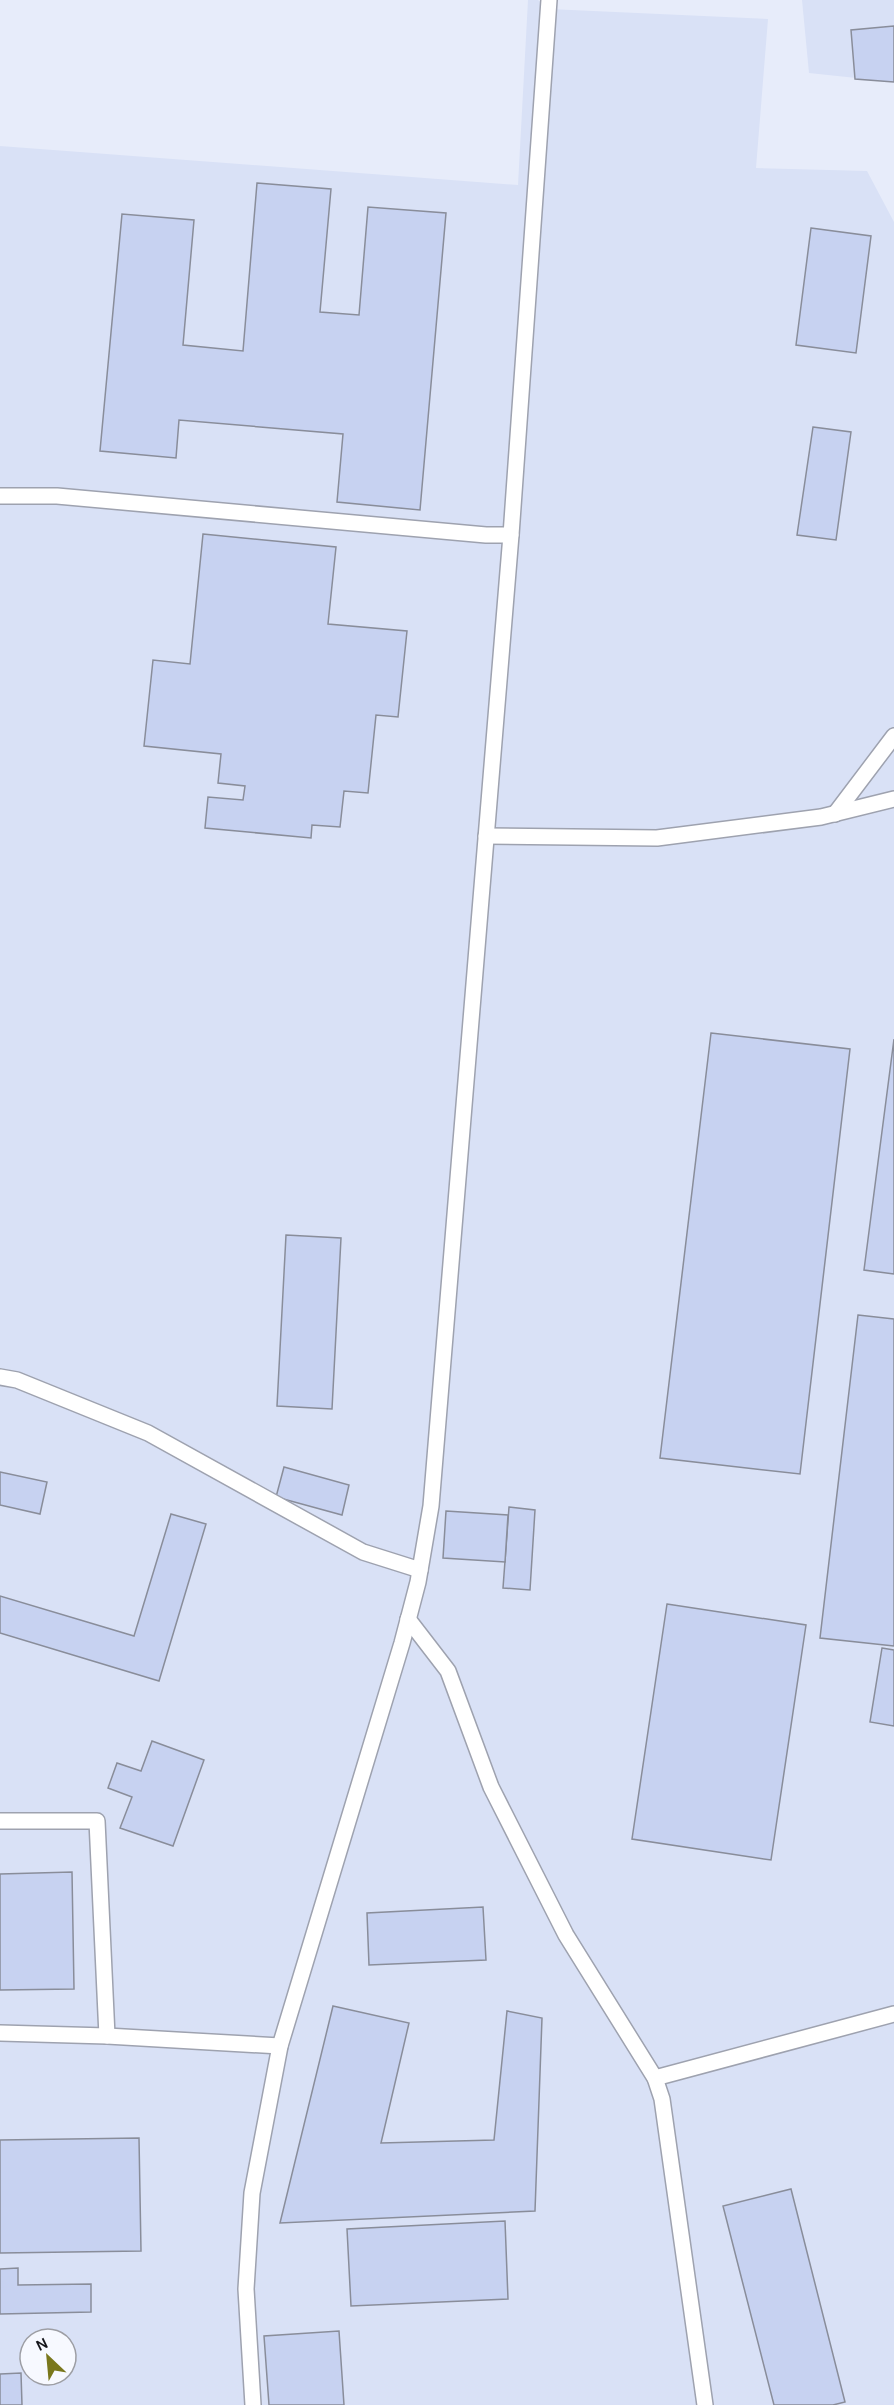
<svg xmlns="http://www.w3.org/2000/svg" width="894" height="2405" viewBox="0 0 894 2405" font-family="Karla,sans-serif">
<rect width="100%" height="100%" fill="#e7ecfa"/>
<g fill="#d9e1f6" fill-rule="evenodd">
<path d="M528 0H538L549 9 768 19 756 168 867 171 894 222V2405H0V146L518 185ZM30 2339H66V2375H30Z"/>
<path d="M802 0H894V82L809 73Z"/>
</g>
<g fill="#c7d2f1" stroke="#898d9a" stroke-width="1.5">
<path d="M894 26V82L855 79 851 30Z"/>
<path d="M257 183 331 189 320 312 359 315 368 207 446 213 420 510 337 502 343 434 179 420 176 458 100 451 122 214 194 220 183 345 243 351Z"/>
<path d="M811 228 871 236 856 353 796 345Z"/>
<path d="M813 427 851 432 836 540 797 535Z"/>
<path d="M203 534 336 547 328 624 407 631 398 717 376 715 368 793 344 791 340 827 312 825 311 838 205 828 208 797 243 800 245 786 218 783 221 754 144 746 153 660 190 664Z"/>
<path d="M711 1033 850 1049 800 1474 660 1458Z"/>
<path d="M894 1039V1274L864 1270Z"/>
<path d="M286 1235 341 1238 332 1409 277 1406Z"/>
<path d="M858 1315 894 1319V1646L820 1638Z"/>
<path d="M284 1467 349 1485 342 1515 276 1497Z"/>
<path d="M0 1472 47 1482 40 1514 0 1505Z"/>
<path d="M509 1507 535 1510 530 1590 503 1588Z"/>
<path d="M446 1511 508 1515 505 1562 443 1558Z"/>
<path d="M171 1514 206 1524 159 1681 0 1633V1596L134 1636Z"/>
<path d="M667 1604 806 1625 771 1860 632 1839Z"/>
<path d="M882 1648 894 1650V1726L870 1722Z"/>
<path d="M152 1741 204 1760 173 1846 120 1828 132 1797 108 1788 117 1763 141 1771Z"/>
<path d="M72 1872 74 1989 0 1990V1874Z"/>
<path d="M483 1907 486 1960 369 1965 367 1913Z"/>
<path d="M333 2006 409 2023 381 2143 494 2140 507 2011 542 2018 535 2211 280 2223Z"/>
<path d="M139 2138 141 2251 0 2253V2140Z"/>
<path d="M791 2189 845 2402 833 2405H774L723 2206Z"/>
<path d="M505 2221 508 2299 351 2306 347 2229Z"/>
<path d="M18 2268V2285L91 2284V2312L0 2314V2269Z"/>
<path d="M339 2331 344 2405H269L264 2336Z"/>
<path d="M21 2373 22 2405H0V2374Z"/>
</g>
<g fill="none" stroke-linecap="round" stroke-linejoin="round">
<defs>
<g id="service">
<path d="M0 496H57L486 535H511"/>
<path d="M835 814 894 736"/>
<path d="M486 836 657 838 821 817 894 799"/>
<path d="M0 1377 17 1380 148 1433 363 1552 420 1570"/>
<path d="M408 1619 448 1671 491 1787 566 1935 655 2078 662 2099 705 2405"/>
<path d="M0 1821H97L107 2036"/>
<path d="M0 2033 107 2036 280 2046"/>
<path d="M655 2078 894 2014"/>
<path d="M253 2405 246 2289 252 2193 280 2046 402 1643 418 1582 431 1506 511 535 549 0"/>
</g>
</defs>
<use href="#service" stroke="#9ea2af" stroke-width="18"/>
<use href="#service" stroke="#fff" stroke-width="15"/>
</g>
<g transform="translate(48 2357) rotate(334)"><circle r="28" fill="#f7f9ff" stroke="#9d9ea4" stroke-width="1.5"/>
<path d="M0-4.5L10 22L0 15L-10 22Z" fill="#79771c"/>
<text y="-9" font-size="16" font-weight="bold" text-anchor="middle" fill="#15161b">N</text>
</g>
</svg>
